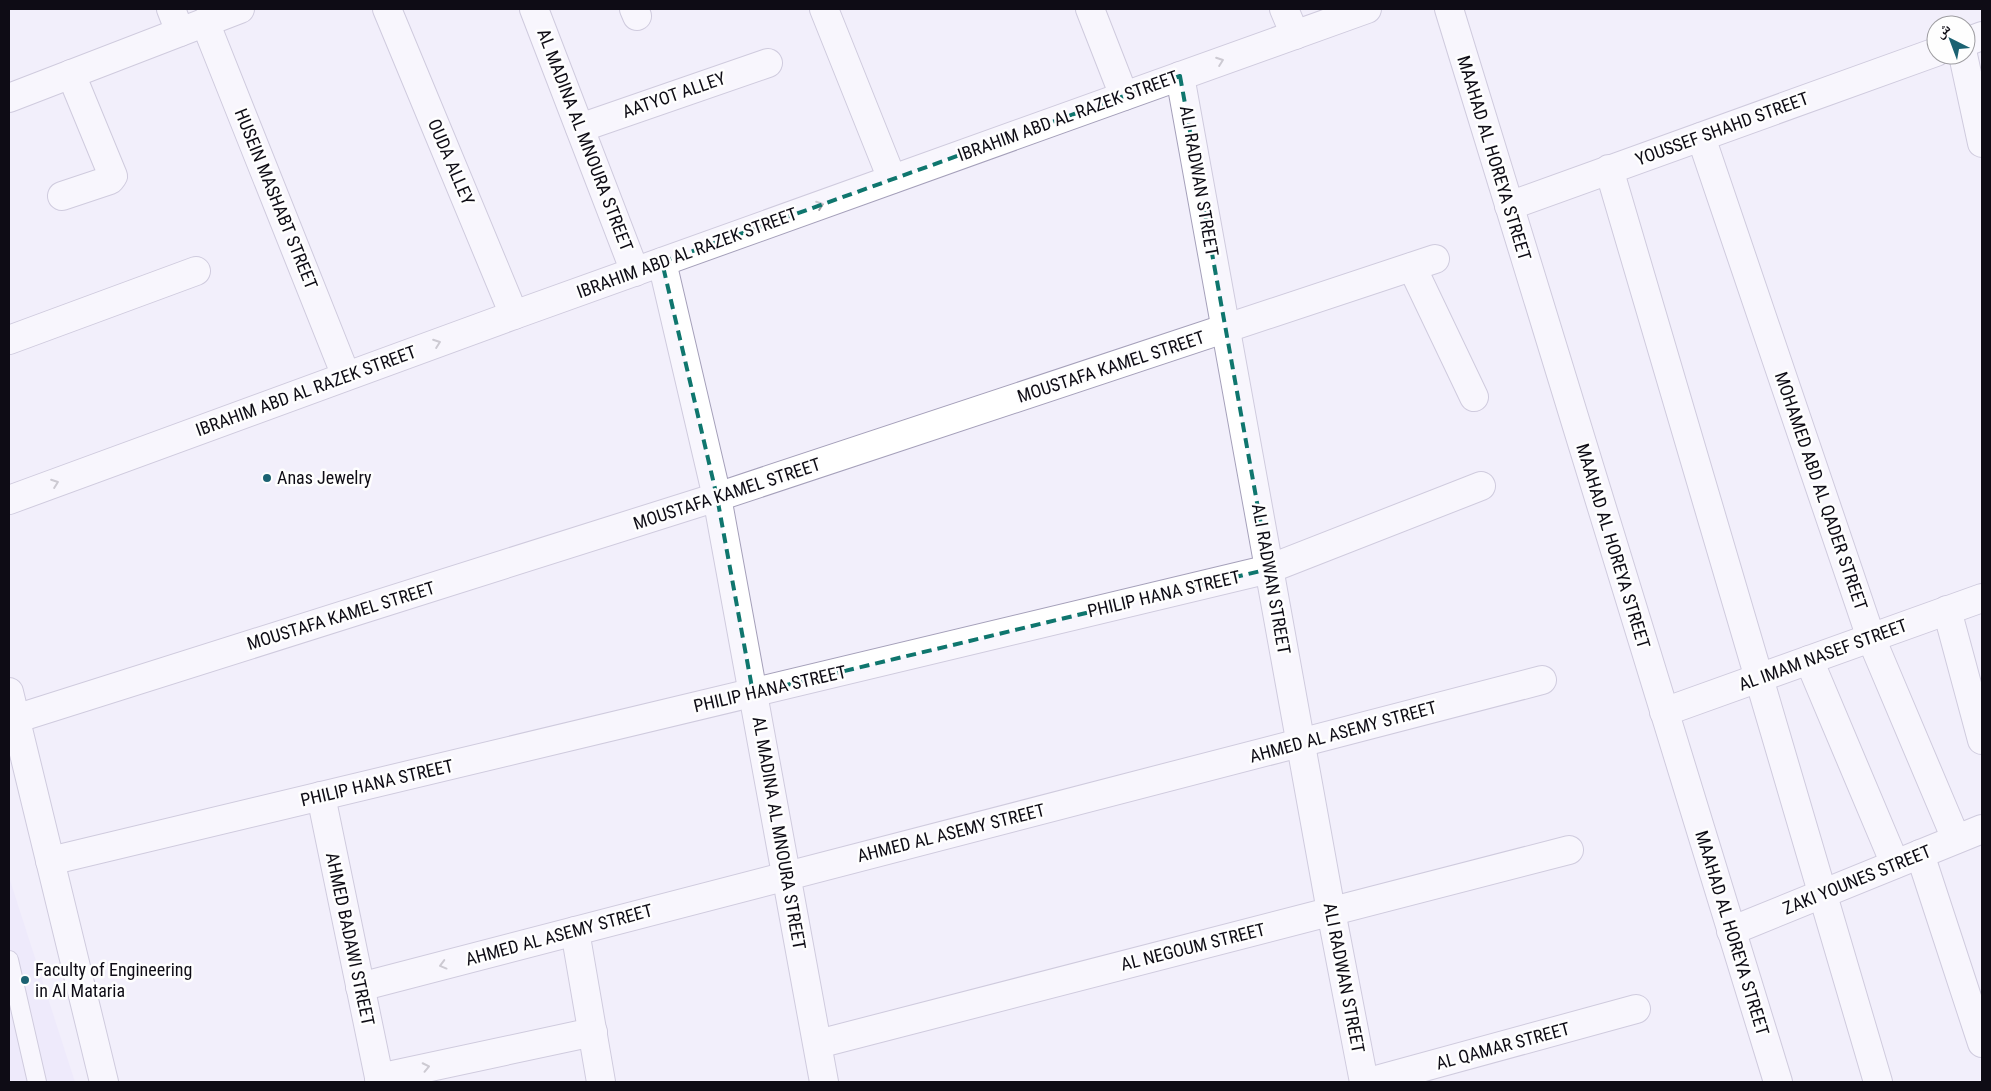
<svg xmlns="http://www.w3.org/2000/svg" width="1991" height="1091" viewBox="0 0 1991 1091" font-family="'Roboto Condensed','Noto Naskh Arabic',sans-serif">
<rect width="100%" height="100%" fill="#f2effb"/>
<path fill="#e9e5fa" d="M9 877 75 1082H9Z"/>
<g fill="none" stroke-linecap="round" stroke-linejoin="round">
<defs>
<path id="lane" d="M9 960 37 1082"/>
<g id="street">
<path d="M171 9 180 32"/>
<path d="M387 9 514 315"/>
<path d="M534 9 635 272"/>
<path d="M634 9 637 16"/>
<path d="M824 9 892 179"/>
<path d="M1090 9 1124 96"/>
<path d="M1284 9 1295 35"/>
<path d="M1449 9 1778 1082"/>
<path d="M205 22 346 376"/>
<path d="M1966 42 1982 36"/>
<path d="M1963 55 1982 143"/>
<path d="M1180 76 1331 911 1364 1082"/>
<path d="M9 98 240 9"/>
<path d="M580 128 768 63"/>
<path d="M1701 137 1871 638 1956 839"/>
<path d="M1609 169 1878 1082"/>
<path d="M62 196 110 180 113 176 71 74"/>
<path d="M1509 206 1936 52"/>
<path d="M662 262 717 497 824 1082"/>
<path d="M1412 267 1474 397"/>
<path d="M9 340 196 271"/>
<path d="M1947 610 1982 740"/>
<path d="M1809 660 1895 864"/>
<path d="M9 692 104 1082"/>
<path d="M1664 712 1982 598"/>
<path d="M15 719 717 497 1435 259"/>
<path d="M321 796 380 1082"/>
<path d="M1920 854 1982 1043"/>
<path d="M50 861 1269 569 1481 486"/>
<path d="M575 931 601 1082"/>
<path d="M1731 931 1982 829"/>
<path d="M360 987 1542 680"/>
<path d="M818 1044 1569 850"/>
<path d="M379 1078 593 1032"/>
<path d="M1369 1082 1636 1009"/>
</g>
<path id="secondary" d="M9 500 514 315 1367 9"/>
</defs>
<use href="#lane" stroke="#a5a0ba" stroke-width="20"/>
<use href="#street" stroke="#a5a0ba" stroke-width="30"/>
<use href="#secondary" stroke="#a5a0ba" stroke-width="30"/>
<use href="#lane" stroke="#fff" stroke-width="18"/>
<use href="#street" stroke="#fff" stroke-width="28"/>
<use href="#secondary" stroke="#fff" stroke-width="28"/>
</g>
<defs><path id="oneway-chevron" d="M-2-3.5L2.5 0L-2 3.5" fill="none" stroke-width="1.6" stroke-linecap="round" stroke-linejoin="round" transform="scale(1.25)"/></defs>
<g stroke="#9f9ea1">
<use href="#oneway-chevron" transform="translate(1220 61) rotate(-20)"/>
<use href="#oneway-chevron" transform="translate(820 205) rotate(-20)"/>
<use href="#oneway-chevron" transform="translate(437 343) rotate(-20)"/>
<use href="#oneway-chevron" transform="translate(55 483) rotate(-20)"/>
<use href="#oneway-chevron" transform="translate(443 965) rotate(165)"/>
<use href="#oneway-chevron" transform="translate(426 1067) rotate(-12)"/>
</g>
<path d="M0 0H1991V1091H0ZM1180 76 1269 569 753 693 717 497 662 262Z" fill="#f2effb" fill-opacity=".55" fill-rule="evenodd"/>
<path fill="none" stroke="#0f766e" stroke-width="4" stroke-dasharray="10 6" stroke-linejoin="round" d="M1180 76 1269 569 753 693 717 497 662 262Z"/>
<g fill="#1b6272" stroke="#fefefe" stroke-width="2">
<circle cx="267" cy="478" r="5"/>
<circle cx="25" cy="980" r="5"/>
</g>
<g text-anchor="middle" stroke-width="5" stroke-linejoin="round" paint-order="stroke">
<g font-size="18" fill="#0e0c15" stroke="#fefefe">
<text transform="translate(674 95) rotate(-19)" y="6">AATYOT ALLEY</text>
<text transform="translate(1068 116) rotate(-20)" y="6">IBRAHIM ABD AL RAZEK STREET</text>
<text transform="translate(1722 129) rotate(-20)" y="6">YOUSSEF SHAHD STREET</text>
<text transform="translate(585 140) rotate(69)" y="6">AL MADINA AL MNOURA STREET</text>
<text transform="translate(1494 158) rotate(73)" y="6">MAAHAD AL HOREYA STREET</text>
<text transform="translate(451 162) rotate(67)" y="6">OUDA ALLEY</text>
<text transform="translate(1199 181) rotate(80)" y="6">ALI RADWAN STREET</text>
<text transform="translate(276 199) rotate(68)" y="6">HUSEIN MASHABT STREET</text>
<text transform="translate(687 253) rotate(-20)" y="6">IBRAHIM ABD AL RAZEK STREET</text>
<text transform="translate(1111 367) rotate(-18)" y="6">MOUSTAFA KAMEL STREET</text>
<text transform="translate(306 391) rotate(-20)" y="6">IBRAHIM ABD AL RAZEK STREET</text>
<text transform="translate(1821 491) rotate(71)" y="6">MOHAMED ABD AL QADER STREET</text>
<text transform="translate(727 494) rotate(-18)" y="6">MOUSTAFA KAMEL STREET</text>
<text transform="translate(1613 546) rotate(73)" y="6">MAAHAD AL HOREYA STREET</text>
<text transform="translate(1271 579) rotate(80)" y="6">ALI RADWAN STREET</text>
<text transform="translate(1164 594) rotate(-13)" y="6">PHILIP HANA STREET</text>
<text transform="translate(341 616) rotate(-17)" y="6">MOUSTAFA KAMEL STREET</text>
<text transform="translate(1823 655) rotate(-20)" y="6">AL IMAM NASEF STREET</text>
<text transform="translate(770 689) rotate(-13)" y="6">PHILIP HANA STREET</text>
<text transform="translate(1343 732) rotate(-15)" y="6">AHMED AL ASEMY STREET</text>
<text transform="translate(377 783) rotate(-13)" y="6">PHILIP HANA STREET</text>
<text transform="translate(779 833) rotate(80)" y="6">AL MADINA AL MNOURA STREET</text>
<text transform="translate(951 833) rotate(-14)" y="6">AHMED AL ASEMY STREET</text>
<text transform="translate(1857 880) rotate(-22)" y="6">ZAKI YOUNES STREET</text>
<text transform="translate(1732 933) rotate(73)" y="6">MAAHAD AL HOREYA STREET</text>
<text transform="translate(559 935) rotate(-15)" y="6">AHMED AL ASEMY STREET</text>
<text transform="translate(350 939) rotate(78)" y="6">AHMED BADAWI STREET</text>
<text transform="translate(1193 947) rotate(-14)" y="6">AL NEGOUM STREET</text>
<text transform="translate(1344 978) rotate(79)" y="6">ALI RADWAN STREET</text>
<text transform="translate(1503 1046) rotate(-15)" y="6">AL QAMAR STREET</text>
</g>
<g font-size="18" fill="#0e0c15" stroke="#fefefe" text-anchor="start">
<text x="277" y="484">Anas Jewelry</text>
<text x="35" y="976">Faculty of Engineering<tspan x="35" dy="21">in Al Mataria</tspan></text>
</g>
</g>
<rect width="1991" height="1091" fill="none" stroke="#0e0c15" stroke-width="20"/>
<g transform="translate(1951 40) rotate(318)"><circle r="24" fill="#fefefe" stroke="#9e9da1"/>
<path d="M0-4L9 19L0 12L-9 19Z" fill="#1b6272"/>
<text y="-8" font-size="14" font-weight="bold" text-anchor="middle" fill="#0e0c15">ش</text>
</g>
</svg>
